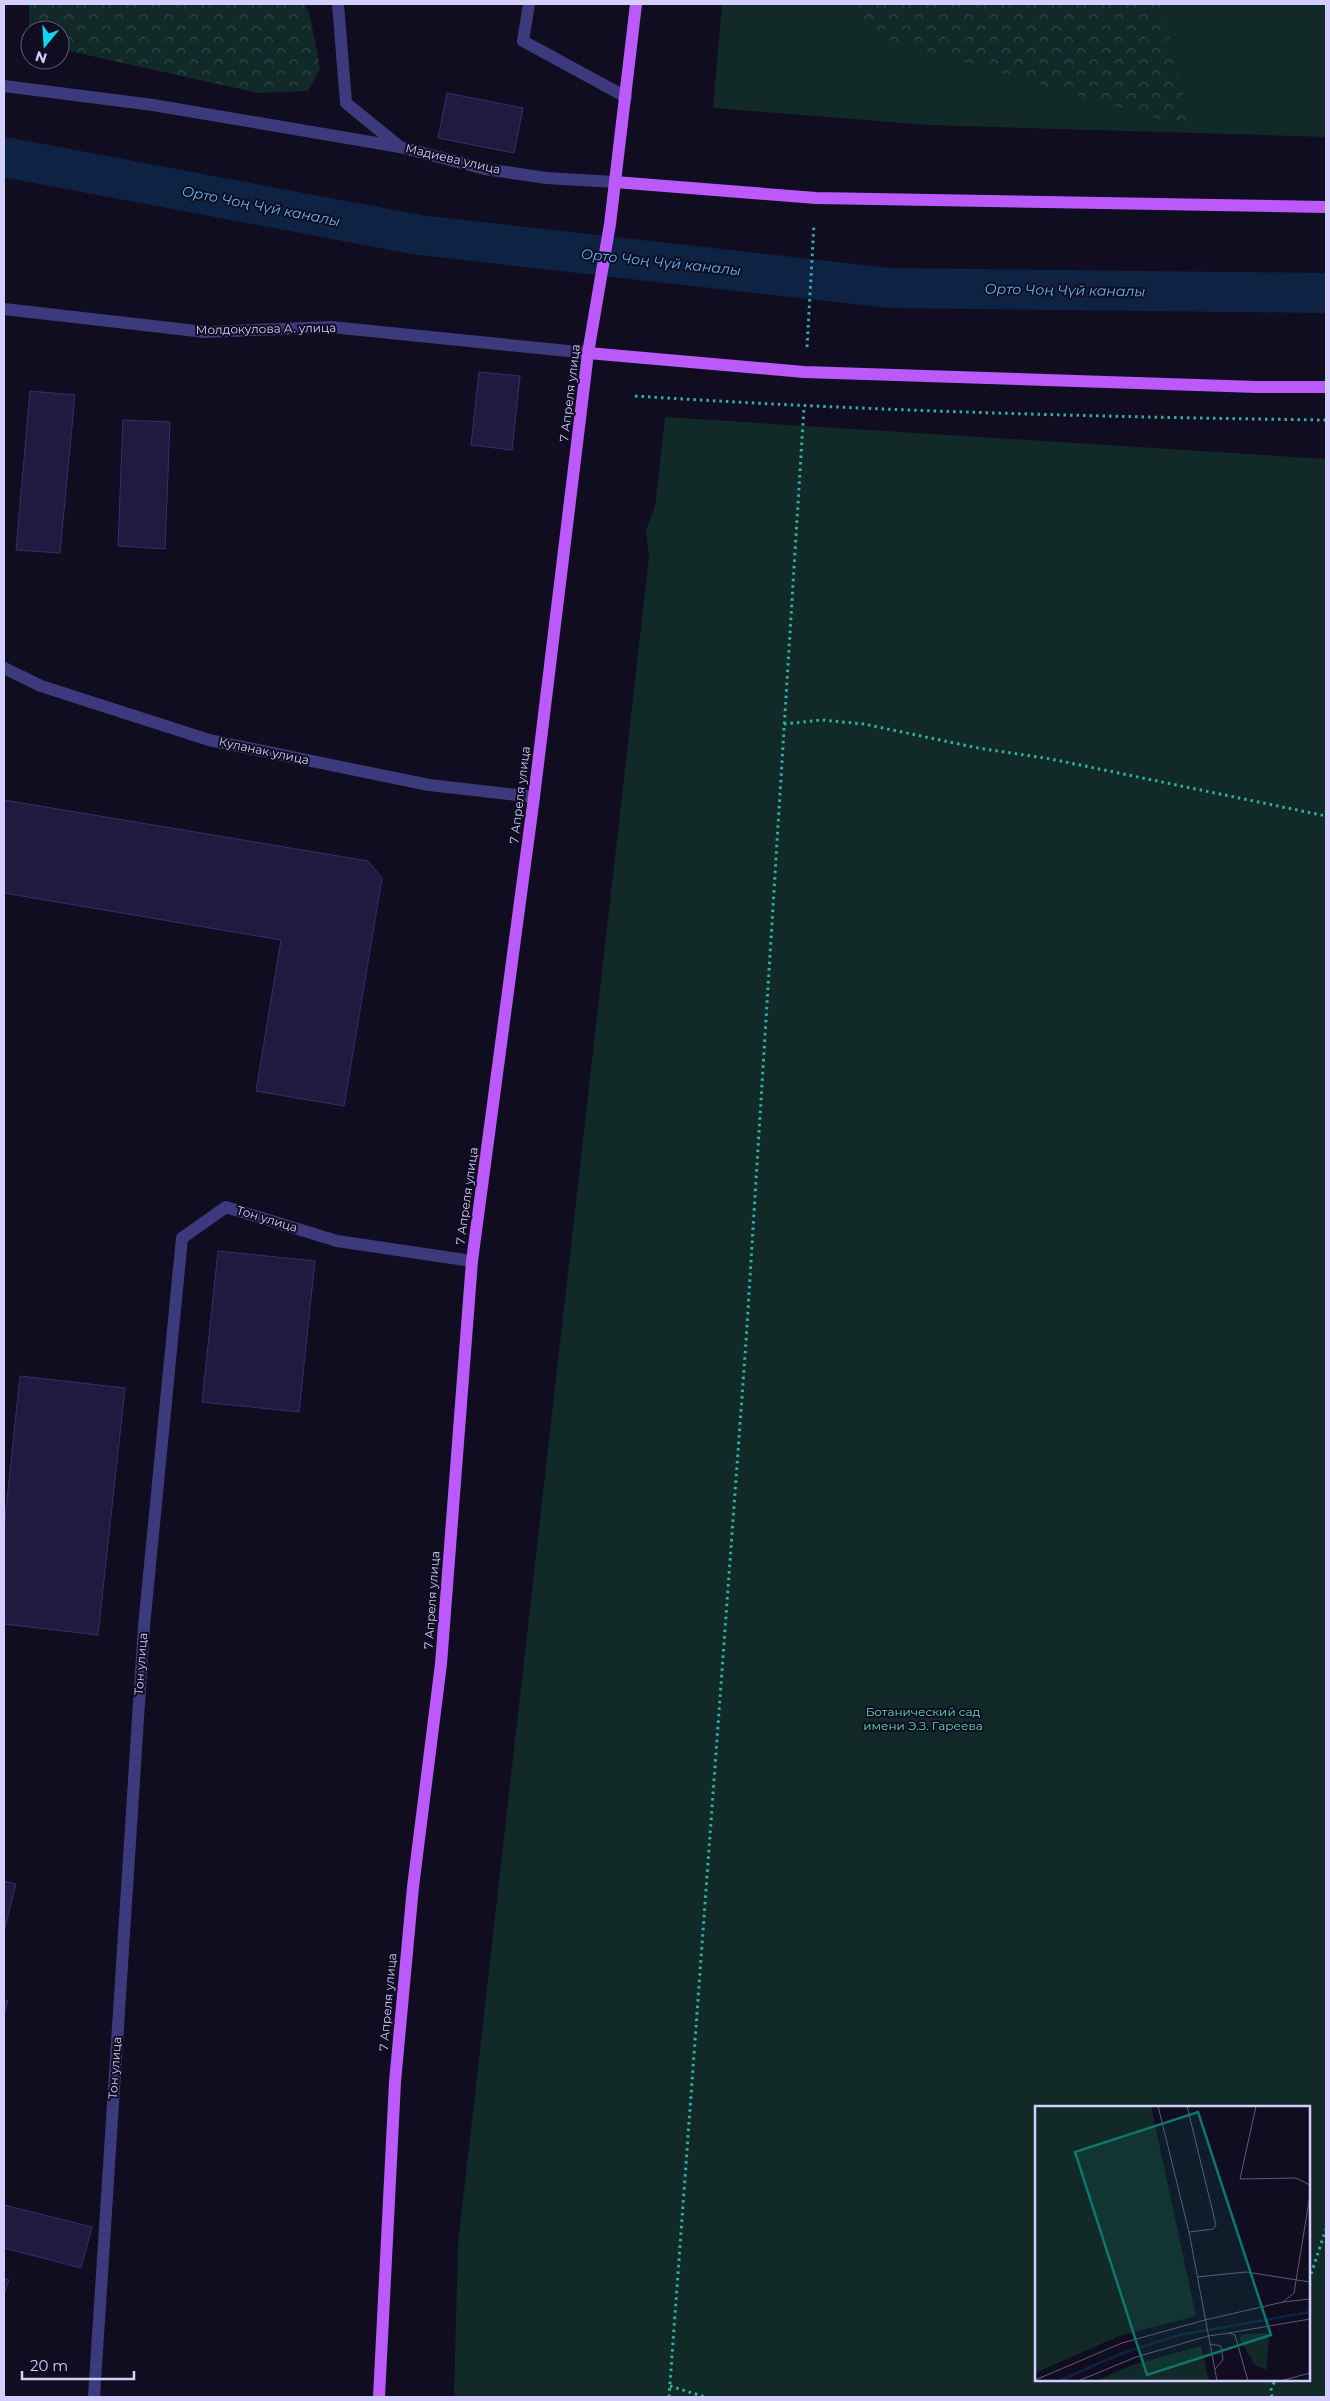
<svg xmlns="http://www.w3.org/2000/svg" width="1330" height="2401" viewBox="0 0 1330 2401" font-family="Montserrat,sans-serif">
<defs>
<pattern id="forest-crowns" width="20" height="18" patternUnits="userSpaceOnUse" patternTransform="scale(1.25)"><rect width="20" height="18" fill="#112a28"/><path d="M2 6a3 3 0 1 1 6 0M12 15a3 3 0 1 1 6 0" fill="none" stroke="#334848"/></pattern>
</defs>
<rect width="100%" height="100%" fill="#100d20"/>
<g fill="#112a28" fill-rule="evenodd">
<path d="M722 4H1326V137L928 125 713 108Z"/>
<path d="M665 417 1326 459V2397H454L458 2244 649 557 646 530 655 507ZM1036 2107H1309V2380H1036Z"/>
</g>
<g fill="url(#forest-crowns)">
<path d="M29 4H305L310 15 320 69 308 91 258 93 60 49V30L29 28Z"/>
<path d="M857 4H1162L1190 128 867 34Z"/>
</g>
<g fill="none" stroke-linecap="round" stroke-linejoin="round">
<path stroke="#0e2344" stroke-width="40" d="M4 157 419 235 890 288 1326 293"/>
</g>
<g fill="#211a40" stroke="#392d6b">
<path d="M447 93 523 108 514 153 438 138Z"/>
<path d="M479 372 520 376 512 450 471 445Z"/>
<path d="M30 391 75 395 60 553 16 550Z"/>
<path d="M123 420 170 422 165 549 118 546Z"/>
<path d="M4 800 368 861 382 878 344 1106 256 1091 281 940 4 893Z"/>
<path d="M218 1251 315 1261 299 1412 202 1402Z"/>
<path d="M20 1376 125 1388 98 1635 4 1624V1528Z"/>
<path d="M4 1881 16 1884 4 1931Z"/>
<path d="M4 1999 8 2001 4 2013Z"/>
<path d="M4 2205 92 2227 81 2268 4 2248Z"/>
<path d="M4 2278 9 2280 4 2294Z"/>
</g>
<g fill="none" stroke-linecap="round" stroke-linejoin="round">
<g stroke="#31aea5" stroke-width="3" stroke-dasharray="2.5 4" stroke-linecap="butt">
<path d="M807 347 814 224"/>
<path d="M635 396C865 411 1095 417 1326 420"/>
<path d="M784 724 822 720 864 724 978 748 1051 759 1326 816"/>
<path d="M1309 2280 1326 2229"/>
<path d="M670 2386 705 2397"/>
<path d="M669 2397 746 1342 804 407"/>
<path d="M1272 2397 1271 2390 1275 2380"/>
</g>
<g stroke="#3c3a7d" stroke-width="12">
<path d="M338 4 346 103 400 147 485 169 546 178 615 182"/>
<path d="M529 4 523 41 626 97"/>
<path d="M4 86 153 105 400 147"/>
<path d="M4 309 205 332 331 327 588 353"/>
<path d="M4 668 41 686 209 740 429 785 534 797"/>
<path d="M94 2397 144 1626 182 1238 226 1207 337 1241 472 1261"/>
</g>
<g stroke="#bc59fa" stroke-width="12">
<path d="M615 182 816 198 1326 207"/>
<path d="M588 353 804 372 1257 387H1326"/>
<path d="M379 2397 395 2082 413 1887 441 1664 472 1261 534 797 588 353 610 224 636 4"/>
</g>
</g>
<g text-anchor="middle" stroke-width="4" stroke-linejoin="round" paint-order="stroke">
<g font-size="12" fill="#d3cefd" stroke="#100d20">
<text transform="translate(453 159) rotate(13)" y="4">Мадиева улица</text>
<text transform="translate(266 329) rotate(-1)" y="4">Молдокулова А. улица</text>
<text transform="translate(570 393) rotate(-83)" y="4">7 Апреля улица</text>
<text transform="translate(264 751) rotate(12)" y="4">Куланак улица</text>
<text transform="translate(520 795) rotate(-83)" y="4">7 Апреля улица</text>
<text transform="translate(467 1196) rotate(-82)" y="4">7 Апреля улица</text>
<text transform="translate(267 1219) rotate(17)" y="4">Тон улица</text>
<text transform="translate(432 1600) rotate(-86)" y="4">7 Апреля улица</text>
<text transform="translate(141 1664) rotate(-86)" y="4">Тон улица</text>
<text transform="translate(388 2002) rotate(-85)" y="4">7 Апреля улица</text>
<text transform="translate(115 2068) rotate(-86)" y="4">Тон улица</text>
</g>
<g font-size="12" fill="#5ddbba" stroke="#100d20">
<text x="923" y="1716">Ботанический сад<tspan x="923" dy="14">имени Э.З. Гареева</tspan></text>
</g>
<g font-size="14" font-style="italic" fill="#5fb4fa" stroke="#100d20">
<text transform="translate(261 206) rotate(11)" y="5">Орто Чоң Чүй каналы</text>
<text transform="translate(661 262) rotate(6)" y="5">Орто Чоң Чүй каналы</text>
<text transform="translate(1065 290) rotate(1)" y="5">Орто Чоң Чүй каналы</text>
</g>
</g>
<g transform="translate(1035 2106)">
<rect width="275" height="275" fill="#100d20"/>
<path d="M0 0H116L161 210 84 230 0 267ZM166 240 174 275H61L97 259Z" fill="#112a28"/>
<path d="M0 74 11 94 8 104 0 110ZM232 227 234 233 231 264 220 259 204 232 209 228ZM154 252 160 259 161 275H132L121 253Z" fill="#112a28"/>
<path fill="none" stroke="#0e2344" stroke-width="2.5" d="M24 275 85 248 144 229 275 206"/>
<path fill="none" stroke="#5e5a78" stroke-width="1" d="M123 0 154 126 182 275M152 0 181 119 178 123 154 126M221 0 205 73 261 72 275 79M162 171 211 166 275 176M248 196 275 193M170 214 248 196 259 187 275 89M194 227 275 213M173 230 194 227 200 229 213 275M175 238 186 240 188 254 180 263M0 274 87 237 170 214M43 275 101 251 173 230M245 275 275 267"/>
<path fill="#0f766e" fill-opacity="0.15" stroke="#0f766e" stroke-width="2.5" d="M163 6 236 229 112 269 40 46Z"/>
<rect width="275" height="275" fill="none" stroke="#d3cefd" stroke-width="2.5"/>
</g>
<rect width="1330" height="2401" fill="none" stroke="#d3cefd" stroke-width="10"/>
<g transform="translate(45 45) rotate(198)"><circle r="24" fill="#100d20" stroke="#5e5a78"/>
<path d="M0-4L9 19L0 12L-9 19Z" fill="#08dbf0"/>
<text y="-8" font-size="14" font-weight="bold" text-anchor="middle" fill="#d3cefd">N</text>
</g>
<path d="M22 2371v8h112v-8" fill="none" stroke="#d3cefd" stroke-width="2.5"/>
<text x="30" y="2371" font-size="15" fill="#d3cefd" stroke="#100d20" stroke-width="4" paint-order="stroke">20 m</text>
</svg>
